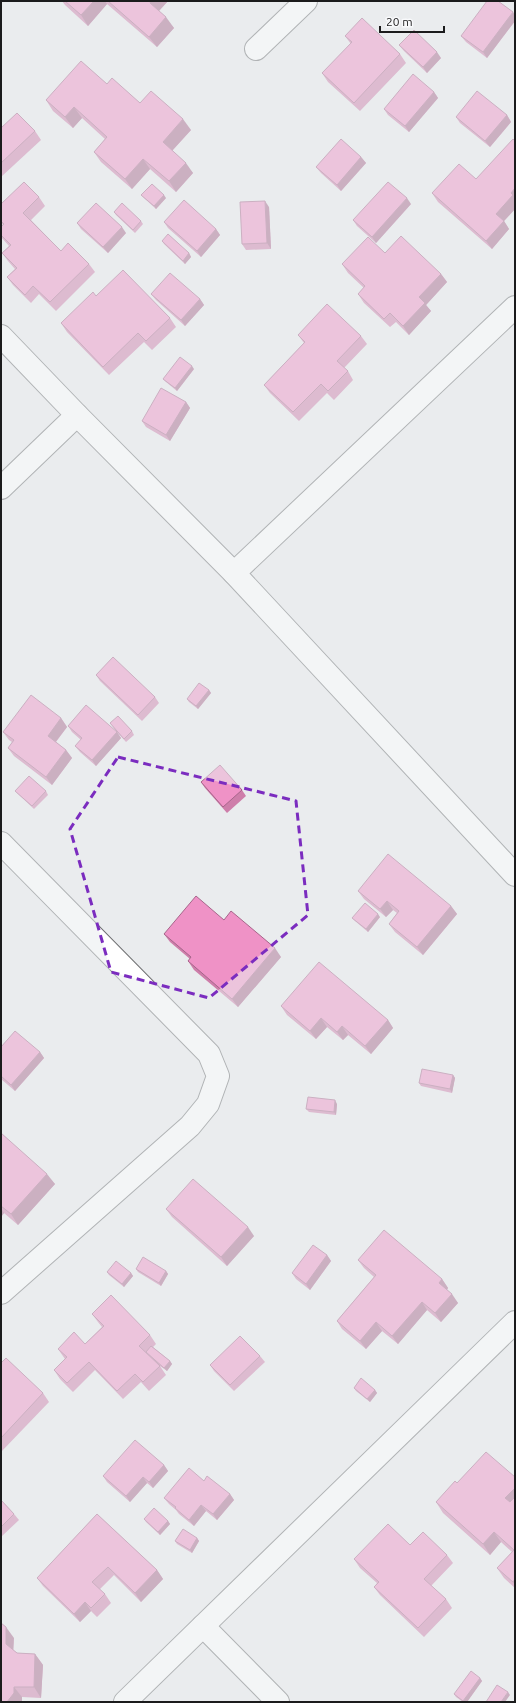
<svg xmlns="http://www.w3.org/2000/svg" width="516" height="1703" viewBox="0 0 516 1703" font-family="Ubuntu,sans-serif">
<rect width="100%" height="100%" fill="#eaecee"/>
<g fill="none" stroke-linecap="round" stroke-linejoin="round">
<defs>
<g id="street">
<path d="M256 49 306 1"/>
<path d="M1 336 77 415 234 573 515 875"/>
<path d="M1 488 77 415"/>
<path d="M234 573 515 307"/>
<path d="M1 843 209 1054 218 1076 208 1104 190 1126 1 1293"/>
<path d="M203 1626 278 1702"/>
<path d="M125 1702 515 1322"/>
</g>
</defs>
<use href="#street" stroke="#6d6e70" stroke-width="24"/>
<use href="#street" stroke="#fff" stroke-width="22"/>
</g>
<g fill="#ce7eaa">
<path d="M62 1H168L159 11 174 28 157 47 107 4 88 26 65 5Z"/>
<path d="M515 15V21L487 58 466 42 461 36Z"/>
<path d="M345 36 400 54 406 63 360 111 328 82 322 73 351 44Z"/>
<path d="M399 45 441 58 427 73 404 51Z"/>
<path d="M107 84 140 103 191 130 172 151 193 173 176 192 150 169 132 189 101 162 94 152 105 139 82 118 73 128 53 111 46 100Z"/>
<path d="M434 92 438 98 409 132 388 115 384 109Z"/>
<path d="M507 115 511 122 490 147 460 123 456 117Z"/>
<path d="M1 128 35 131 41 140 1 177Z"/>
<path d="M515 141V209L504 221 509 229 492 249 438 202 432 193 476 179Z"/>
<path d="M361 157 366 163 341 191 321 173 316 167Z"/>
<path d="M141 195 166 198 156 209 144 198Z"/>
<path d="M39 197 45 206 31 220 61 251 89 264 95 272 56 311 39 294 31 303 13 285 7 277 15 269 8 261 2 253 9 246 1 237 3 225 1 223V204Z"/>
<path d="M411 204 376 243 357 226 353 220Z"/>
<path d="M269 207 271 249 246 250 242 244Z"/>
<path d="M114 212 141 221 143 224 135 233 116 215Z"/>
<path d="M164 222 216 229 220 235 201 257 168 228Z"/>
<path d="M77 223 126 233 108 253 81 229Z"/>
<path d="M162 241 189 253 191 257 185 264 164 244Z"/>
<path d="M385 253 441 274 447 282 426 305 431 311 409 335 396 322 390 327 364 303 358 294 364 288 348 273 342 264Z"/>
<path d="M151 294 200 299 204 305 185 326 156 300Z"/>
<path d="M96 296 170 318 176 327 152 350 144 342 109 375 67 332 61 323Z"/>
<path d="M298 335 361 336 367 344 344 368 348 371 353 380 334 400 327 393 299 421 270 393 264 385 304 343Z"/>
<path d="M194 369 177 391 166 382 163 379Z"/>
<path d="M186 402 190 408 170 441 146 427 142 421Z"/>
<path d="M96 675 155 697 159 703 142 721 100 681Z"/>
<path d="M209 690 211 693 198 709 189 702 187 699Z"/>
<path d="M61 718 67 727 56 742 66 750 72 758 52 785 14 756 8 748 12 742 9 740 3 732Z"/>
<path d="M110 723 132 731 134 735 126 742 117 732 121 738 96 766 80 752 75 746 81 740 72 732 68 726 117 732Z"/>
<path d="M201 782 242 790 246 796 227 813 205 788Z"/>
<path d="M15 791H46L48 795 34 809 18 794Z"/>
<path d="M358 891 451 906 457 914 423 955 395 932 389 924 397 913 393 910 386 917 364 899Z"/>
<path d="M380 917 368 932 355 921 352 918Z"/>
<path d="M224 920 281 957 238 1007 194 970 188 961 190 959 170 942 164 934Z"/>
<path d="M281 1006 388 1020 393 1028 371 1054 348 1035 343 1040 327 1027 316 1039 287 1015Z"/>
<path d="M1 1047 40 1052 44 1058 15 1091 1 1079Z"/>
<path d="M453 1075 455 1078 452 1093 421 1086 419 1083Z"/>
<path d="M337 1104 336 1115 309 1112 306 1109Z"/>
<path d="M1 1133 55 1184 18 1225 4 1213 1 1217Z"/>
<path d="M166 1209 254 1236 227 1266 172 1217Z"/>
<path d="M327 1255 331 1261 310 1290 296 1279 292 1273Z"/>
<path d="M358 1260 442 1279 448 1288 447 1290 458 1303 441 1322 427 1310 398 1344 382 1331 366 1349 342 1329 337 1321 374 1277 364 1268Z"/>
<path d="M136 1269 166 1271 168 1274 161 1286 138 1272Z"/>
<path d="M107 1272 131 1273 133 1276 124 1287 109 1275Z"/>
<path d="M92 1314 150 1335 156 1344 153 1347 170 1361 172 1364 167 1371 160 1366 166 1375 149 1391 141 1382 123 1399 95 1370 73 1392 60 1379 54 1370 65 1359 58 1349 85 1344 102 1327 98 1322Z"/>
<path d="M260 1356 265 1362 234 1391 214 1371 210 1365Z"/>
<path d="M1 1363 43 1393 49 1402 1 1452Z"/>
<path d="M354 1388 375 1390 377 1393 370 1402 356 1391Z"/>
<path d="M164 1465 168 1471 153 1488 147 1483 130 1502 107 1482 103 1476Z"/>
<path d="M515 1477V1588L504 1578 497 1568 512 1552 501 1542 490 1555 443 1513 436 1502 457 1483Z"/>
<path d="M204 1481 230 1494 234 1500 217 1520 206 1511 194 1526 179 1514 176 1510 169 1504 164 1498Z"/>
<path d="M1 1500 14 1514 19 1520 1 1537Z"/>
<path d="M97 1514 157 1570 163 1579 141 1602 114 1575 99 1590 105 1594 111 1603 97 1617 91 1611 80 1622 43 1586 37 1578Z"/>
<path d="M144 1519 168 1521 170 1524 160 1535 146 1522Z"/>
<path d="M197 1538 199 1541 192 1553 177 1544 175 1541Z"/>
<path d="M410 1545 447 1555 453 1563 431 1586 446 1599 452 1608 424 1637 380 1595 374 1587 377 1583 360 1568 354 1559Z"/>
<path d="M14 1638 13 1650 17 1653 35 1654 43 1665 41 1698 22 1697V1702H1Z"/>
<path d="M480 1678 482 1681 467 1702H463L456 1697 454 1694Z"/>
</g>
<g fill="#a7668b">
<path d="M94 1H105L107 4 88 26 81 15Z"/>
<path d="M151 1H168L157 13 150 3Z"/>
<path d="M513 12 515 15V21L487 58 483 52Z"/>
<path d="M166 17 174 28 157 47 149 37Z"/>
<path d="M437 52 441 58 427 73 423 67Z"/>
<path d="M434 92 438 98 409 132 405 126Z"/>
<path d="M74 107 82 118 73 128 65 117Z"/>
<path d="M507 115 511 122 490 147 485 141Z"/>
<path d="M183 119 191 130 170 153 163 142Z"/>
<path d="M361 157 366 163 341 191 337 185Z"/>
<path d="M143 159 150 169 132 189 125 179Z"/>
<path d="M186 163 193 173 176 192 169 181Z"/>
<path d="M515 188V209L504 221 509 229 492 249 486 241 496 214 511 193Z"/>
<path d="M164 195 166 198 156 209 154 206Z"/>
<path d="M407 198 411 204 376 243 372 237Z"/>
<path d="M265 201 269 207 271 249 267 243Z"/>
<path d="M122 227 126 233 108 253 103 247Z"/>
<path d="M216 229 220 235 201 257 197 251Z"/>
<path d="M189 253 191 257 185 264 183 261Z"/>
<path d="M441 274 447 282 426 305 431 311 409 335 403 326 419 297Z"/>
<path d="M200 299 204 305 185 326 181 320Z"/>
<path d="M192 366 194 369 177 391 175 388Z"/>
<path d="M186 402 190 408 170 441 166 435Z"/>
<path d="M209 690 211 693 198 709 196 706Z"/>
<path d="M61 718 67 727 54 744 48 736Z"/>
<path d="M117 732 121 738 96 766 92 760Z"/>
<path d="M66 750 72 758 52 785 46 777Z"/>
<path d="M387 901 393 910 386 917 380 909Z"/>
<path d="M451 906 457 914 423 955 417 947Z"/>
<path d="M378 914 380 917 368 932 366 929Z"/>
<path d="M275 948 281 957 238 1007 232 999Z"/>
<path d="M321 1018 327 1027 316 1039 310 1031Z"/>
<path d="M388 1020 393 1028 371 1054 365 1046Z"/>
<path d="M342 1026 348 1035 343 1040 337 1032Z"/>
<path d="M40 1052 44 1058 15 1091 11 1085Z"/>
<path d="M453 1075 455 1078 452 1093 450 1089Z"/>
<path d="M335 1100 337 1104 336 1115 334 1112Z"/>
<path d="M47 1174 55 1184 18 1225 11 1214Z"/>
<path d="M1 1208 4 1213 1 1217Z"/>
<path d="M248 1227 254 1236 227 1266 221 1257Z"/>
<path d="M327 1255 331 1261 310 1290 306 1284Z"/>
<path d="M166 1271 168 1274 161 1286 159 1283Z"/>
<path d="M131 1273 133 1276 124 1287 122 1284Z"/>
<path d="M442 1279 448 1288 445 1292 439 1283Z"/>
<path d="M452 1294 458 1303 441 1322 435 1313Z"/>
<path d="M422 1302 427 1310 398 1344 392 1336Z"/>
<path d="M376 1322 382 1331 366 1349 360 1341Z"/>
<path d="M170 1361 172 1364 167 1371 164 1368Z"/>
<path d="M375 1390 377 1393 370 1402 367 1399Z"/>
<path d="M164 1465 168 1471 153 1488 149 1482Z"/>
<path d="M143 1477 147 1483 130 1502 126 1496Z"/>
<path d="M515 1488V1506L513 1509 505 1498Z"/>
<path d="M230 1494 234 1500 217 1520 213 1514Z"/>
<path d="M201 1505 206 1511 194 1526 189 1520Z"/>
<path d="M168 1521 170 1524 160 1535 158 1532Z"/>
<path d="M494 1532 501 1542 490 1555 483 1544Z"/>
<path d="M197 1538 199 1541 192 1553 190 1550Z"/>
<path d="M157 1570 163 1579 141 1602 135 1593Z"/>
<path d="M515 1579V1585L513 1582Z"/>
<path d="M85 1602 91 1611 80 1622 74 1614Z"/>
<path d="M6 1627 14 1638 13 1655 6 1644Z"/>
<path d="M35 1654 43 1665 41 1698 34 1687Z"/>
<path d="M480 1678 482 1681 467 1702H464L463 1701Z"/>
<path d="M14 1687 22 1697V1702H7Z"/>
<path d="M508 1692 510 1695 505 1702H501Z"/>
</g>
<g fill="#ef92c6" stroke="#a7668b">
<path d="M65 1H94L81 15Z"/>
<path d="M108 1H151L150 3 166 17 149 37Z"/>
<path d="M487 1H498L513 12 483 52 461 36Z"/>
<path d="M362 18 400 54 354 103 322 73 352 42 345 36Z"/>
<path d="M414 30 437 52 423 67 399 45Z"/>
<path d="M81 61 107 84 112 78 140 103 151 91 183 119 163 142 186 163 169 181 143 159 125 179 94 152 107 137 74 107 65 117 46 100Z"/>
<path d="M413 74 434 92 405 126 384 109Z"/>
<path d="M477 91 507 115 485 141 456 117Z"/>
<path d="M17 113 35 131 1 163V128Z"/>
<path d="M341 139 361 157 337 185 316 167Z"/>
<path d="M513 139 515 141V188L511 193 513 195 496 214 504 221 486 241 432 193 459 164 476 179Z"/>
<path d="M24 182 39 197 23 213 61 251 68 243 89 264 50 302 33 286 25 295 7 277 17 268 2 253 11 245 1 235V227L4 224 1 221V204Z"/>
<path d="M388 182 407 198 372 237 353 220Z"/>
<path d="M152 184 164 195 154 206 141 195Z"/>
<path d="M184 200 216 229 197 251 164 222Z"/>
<path d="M265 201 267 243 242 244 240 202Z"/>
<path d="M96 203 122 227 103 247 77 223Z"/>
<path d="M122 203 141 221 133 230 114 212Z"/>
<path d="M168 234 189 253 183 261 162 241Z"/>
<path d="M401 236 441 274 419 297 425 303 403 326 390 313 384 319 358 294 365 286 342 264 368 237 385 253Z"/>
<path d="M123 270 170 318 146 341 138 333 103 367 61 323 93 292 96 296Z"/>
<path d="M170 273 200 299 181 320 151 294Z"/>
<path d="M327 304 361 336 337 361 348 371 328 391 321 384 293 412 264 385 305 342 298 335Z"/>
<path d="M180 357 192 366 175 388 163 379Z"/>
<path d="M161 388 186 402 166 435 142 421Z"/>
<path d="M113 657 155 697 138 715 96 675Z"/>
<path d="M199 683 209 690 196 706 187 699Z"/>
<path d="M31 695 61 718 48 736 66 750 46 777 8 748 14 740 3 732Z"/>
<path d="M86 705 117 732 92 760 75 746 82 738 68 726Z"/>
<path d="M118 716 132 731 124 739 110 723Z"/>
<path d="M220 765 242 790 223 807 201 782Z"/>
<path d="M29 776 46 791 32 806 15 791Z"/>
<path d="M388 854 451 906 417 947 389 924 399 911 387 901 380 909 358 891Z"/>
<path d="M196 896 224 920 231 911 275 948 232 999 188 961 191 957 164 934Z"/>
<path d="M365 903 378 914 366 929 352 918Z"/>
<path d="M319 962 388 1020 365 1046 342 1026 337 1032 321 1018 310 1031 281 1006Z"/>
<path d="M15 1031 40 1052 11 1085 1 1076V1047Z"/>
<path d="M422 1069 453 1075 450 1089 419 1083Z"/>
<path d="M308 1097 335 1100 334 1112 306 1109Z"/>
<path d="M1 1133 47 1174 11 1214 1 1206Z"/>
<path d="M193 1179 248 1227 221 1257 166 1209Z"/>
<path d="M384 1230 442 1279 439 1283 452 1294 435 1313 422 1302 392 1336 376 1322 360 1341 337 1321 376 1275 358 1260Z"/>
<path d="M313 1245 327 1255 306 1284 292 1273Z"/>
<path d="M143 1257 166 1271 159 1283 136 1269Z"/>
<path d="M116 1261 131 1273 122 1284 107 1272Z"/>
<path d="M111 1295 150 1335 139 1346 160 1366 143 1382 135 1374 117 1391 89 1362 67 1383 54 1370 67 1357 58 1349 74 1332 85 1344 104 1326 92 1314Z"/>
<path d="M240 1336 260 1356 230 1385 210 1365Z"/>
<path d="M151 1346 170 1361 164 1368 146 1352Z"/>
<path d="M6 1358 43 1393 1 1438V1363Z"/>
<path d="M361 1378 375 1390 367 1399 354 1388Z"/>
<path d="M135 1440 164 1465 149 1482 143 1477 126 1496 103 1476Z"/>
<path d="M486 1452 515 1477V1488L505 1498 510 1502 515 1497V1579L513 1582 497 1568 514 1550 494 1532 483 1544 436 1502 455 1481 457 1483Z"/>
<path d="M189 1468 204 1481 207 1476 230 1494 213 1514 201 1505 189 1520 175 1508 176 1507 164 1498Z"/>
<path d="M1 1500 14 1514 1 1527Z"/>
<path d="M154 1508 168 1521 158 1532 144 1519Z"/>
<path d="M97 1514 157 1570 135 1593 108 1567 92 1582 105 1594 91 1608 85 1602 74 1614 37 1578Z"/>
<path d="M388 1524 410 1545 423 1532 447 1555 424 1579 446 1599 418 1628 374 1587 379 1582 354 1559Z"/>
<path d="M183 1529 197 1538 190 1550 175 1541Z"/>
<path d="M1 1623 6 1627V1644L17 1653 35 1654 34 1687H14V1693L7 1702H1Z"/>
<path d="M471 1671 480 1678 463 1701 454 1694Z"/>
<path d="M497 1685 508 1692 501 1702H486Z"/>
</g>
<path d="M0 0H516V1703H0ZM118 757 296 801 308 915 209 998 111 972 70 829Z" fill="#eaecee" fill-opacity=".55" fill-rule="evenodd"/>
<path fill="none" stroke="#7b2cbf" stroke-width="3" stroke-dasharray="8 5" stroke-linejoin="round" d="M118 757 296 801 308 915 209 998 111 972 70 829Z"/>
<rect width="516" height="1703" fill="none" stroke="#1b1b1c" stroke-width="4"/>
<path d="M380 26v6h64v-6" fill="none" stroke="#1b1b1c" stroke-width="2"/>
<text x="386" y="26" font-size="12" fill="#1b1b1c" stroke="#f8f9fb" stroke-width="3" paint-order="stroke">20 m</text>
</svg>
